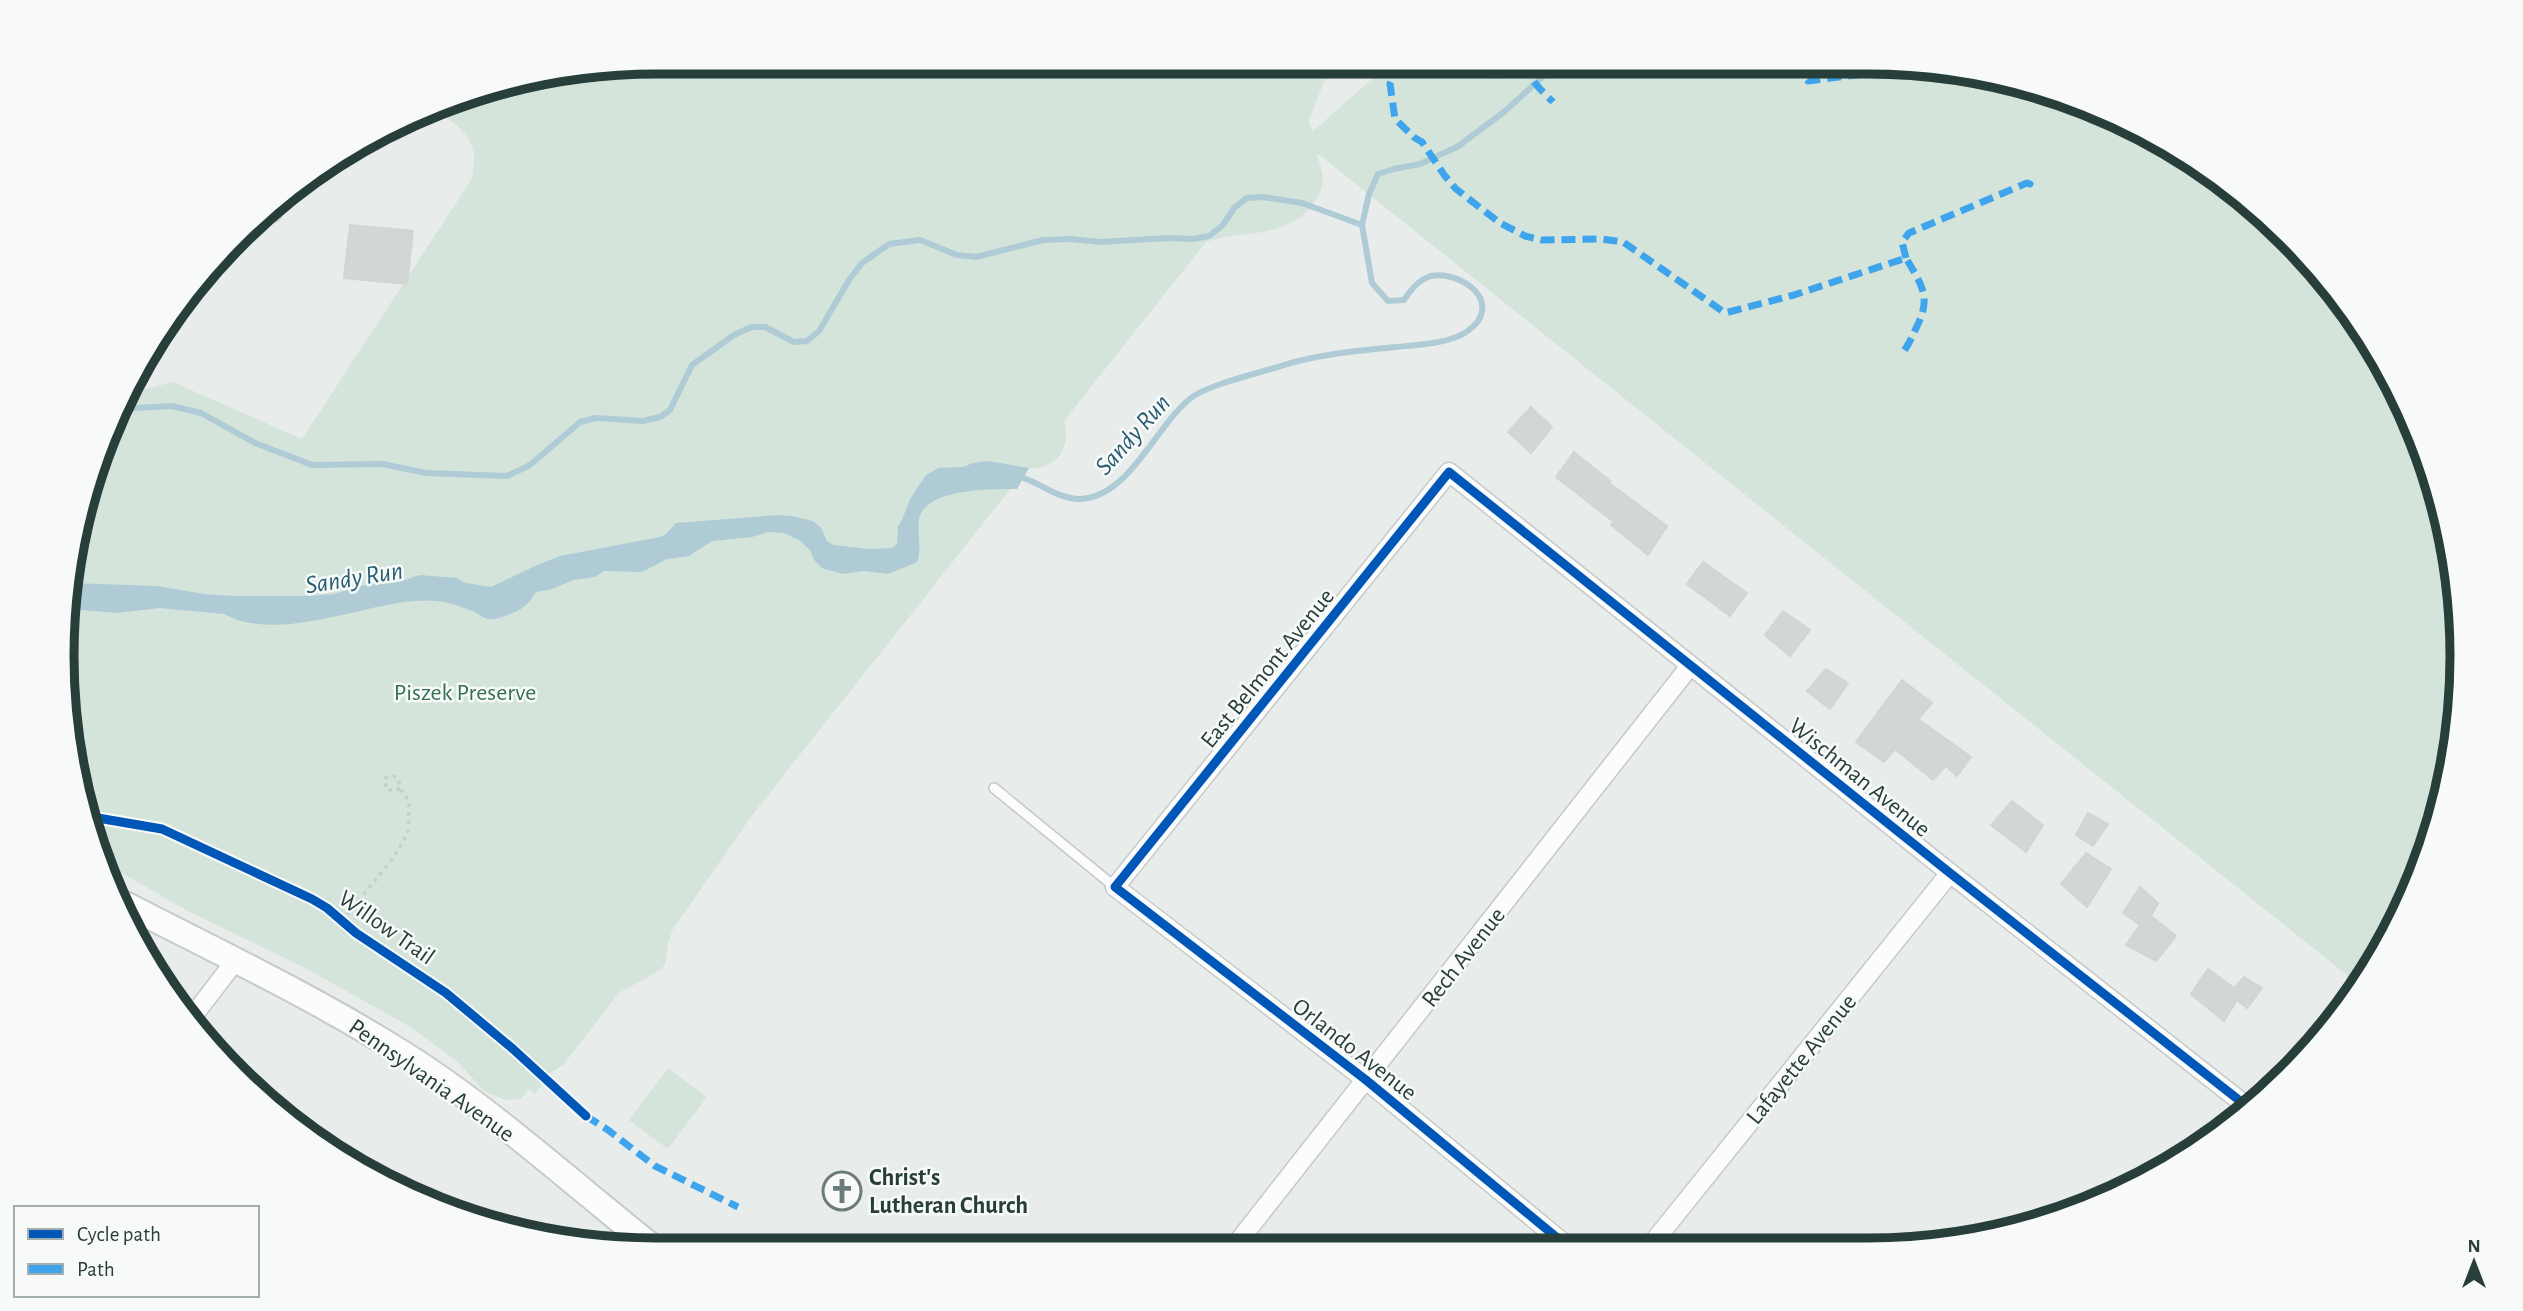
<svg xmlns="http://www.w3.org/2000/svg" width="2523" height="1311" viewBox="0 0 2523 1311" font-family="'Alegreya Sans',sans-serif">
<rect width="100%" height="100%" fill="#e8edeb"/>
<g fill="#d4e4da">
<path d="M656 61 1093 62 1104 68 1117 66 1138 67 1153 62H1345L1324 82 1309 120 1312 132 1391 62 1906 63 2021 81 2130 122 2229 184 2314 263 2382 358 2430 464 2457 578 2460 694 2442 809 2401 918 2357 983 1317 153C1318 162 1323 170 1323 180 1322 191 1316 201 1309 209 1281 240 1241 229 1206 242L1064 421C1072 448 1056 471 1027 468L753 814 673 929 668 943 665 965C651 978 635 983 619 993L563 1065 552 1072 535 1094 529 1089 521 1099 507 1100 490 1094 483 1090 457 1061 412 1028 309 970 188 911 106 864 66 733 73 539 106 428 125 394 173 382 302 439 473 177C472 170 475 162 474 155 471 132 451 121 434 109L464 93Z"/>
<path d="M668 1068 707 1097 668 1149 629 1120Z"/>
</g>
<path fill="#afcbd5" d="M988 461 1029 468 1017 489C992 489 925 488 919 519 917 533 922 550 917 562L888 574 864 571 842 574 822 568 814 560 810 550 799 540 784 533 768 532 752 537 712 541 689 556 667 559 642 572 604 571 595 577 573 580 552 589 536 592C533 596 530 602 526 605 519 612 496 621 487 619 482 617 477 613 472 611 453 603 436 599 415 601 359 605 277 643 224 614L159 608 117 613 70 609 71 583 157 586 204 594 234 596H308L334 594 368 584 395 583 420 575 457 578 466 583 491 587 535 566 560 556 660 537 666 534 676 523 779 515 792 516 813 521 821 528 827 541 833 545 870 549 892 548 897 544 898 526 902 520 910 499 926 475 939 468 963 467 973 463Z"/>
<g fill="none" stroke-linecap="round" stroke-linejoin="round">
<g stroke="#afcbd5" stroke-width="6">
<path d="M117 409 172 406 201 413 255 443 312 465 382 464 426 473 507 476 530 465 580 422 596 418 643 421 660 417 670 410 692 365 734 335 751 327H765L794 342 807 341 819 331 849 280 862 263 889 244 920 240 957 255 976 257 1043 240 1071 239 1100 242 1169 238 1193 239 1209 236 1223 225 1234 208 1247 198 1263 197 1302 203 1362 225"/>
<path d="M1016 476C1038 480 1055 499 1080 499 1130 497 1155 426 1191 398 1207 385 1259 373 1281 366 1318 354 1358 351 1396 347 1416 345 1440 344 1459 336 1468 332 1478 324 1481 315 1490 290 1452 271 1431 276 1418 280 1411 290 1404 300L1388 301 1372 283 1362 225 1369 194 1378 174 1394 169 1420 164 1457 147 1504 112 1559 62"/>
</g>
</g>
<g fill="#d2d6d5" stroke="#d1d6d4" stroke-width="2">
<path d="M350 225 413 231 407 284 344 278Z"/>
<path d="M1531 407 1552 427 1531 453 1508 432Z"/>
<path d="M1574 452 1610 481 1609 483 1667 526 1648 555 1611 525 1614 522 1556 477Z"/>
<path d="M1703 562 1747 593 1730 616 1687 584Z"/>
<path d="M1783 611 1810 630 1790 656 1765 635Z"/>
<path d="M1826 669 1848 683 1830 709 1807 691Z"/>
<path d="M1902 680 1932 703 1918 719 1971 757 1957 776 1946 766 1933 780 1895 749 1884 762 1856 742Z"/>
<path d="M2012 801 2043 825 2026 852 1991 825Z"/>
<path d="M2088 813 2108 824 2093 846 2076 835Z"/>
<path d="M2086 853 2111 869 2087 907 2061 884Z"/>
<path d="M2140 887 2158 903 2151 916 2176 936 2156 961 2126 945 2140 925 2123 913Z"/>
<path d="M2208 969 2234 988 2244 977 2262 988 2247 1008 2237 1000 2224 1021 2191 994Z"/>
</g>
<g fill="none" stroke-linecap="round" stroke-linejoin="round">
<defs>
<path id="service" d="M994 788 1115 887"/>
<g id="minor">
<path d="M266 213H272"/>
<path d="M193 1016 236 960"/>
<path d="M1651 1245 1950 873"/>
<path d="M1567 1246 1366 1080 1115 887 1449 472 1950 873 2249 1108"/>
<path d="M1234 1247 1690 666"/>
</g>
<path id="secondary" d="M117 900C214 950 314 997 407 1056 492 1110 574 1185 654 1248"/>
</defs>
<use href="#service" stroke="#c5cac8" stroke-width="12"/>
<use href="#minor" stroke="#c5cac8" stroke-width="21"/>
<use href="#secondary" stroke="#c5cbc9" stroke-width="28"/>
<g stroke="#c7cecd" stroke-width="3.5" stroke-dasharray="3.5 5" stroke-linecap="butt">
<path d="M342 921 391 861 408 833 409 802 400 788 398 778 393 776 385 778 386 789 394 791 400 788"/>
<path d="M799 1242 804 1248"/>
</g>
<use href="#service" stroke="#fcfcfc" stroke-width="9"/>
<use href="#minor" stroke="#fcfcfc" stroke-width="18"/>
<use href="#secondary" stroke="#fcfcfc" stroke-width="24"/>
<g stroke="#3ea4ec" stroke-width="7" stroke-dasharray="14 7" stroke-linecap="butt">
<path d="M1531 62C1524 78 1543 91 1553 102"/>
<path d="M1812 62 1804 77 1808 81 1928 66"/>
<path d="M1528 72C1517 65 1504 76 1491 75 1463 72 1403 45 1390 84L1395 119 1415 138 1422 142 1445 176 1456 189 1500 223 1525 236 1542 240 1602 239 1623 242 1725 313 1794 295 1906 258C1921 284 1932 297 1917 326 1913 335 1910 342 1904 351"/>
<path d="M1906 258 1902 242 1909 233 2027 183 2030 184 2026 185"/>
<path d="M586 1116 608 1130 655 1166 738 1207"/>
</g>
<defs>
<g id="cycleway">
<path d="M92 817 162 829 312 899 327 908 356 933 446 993 513 1049 586 1116"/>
<path d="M1567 1246 1366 1080 1115 887 1449 472 1950 873 2249 1108"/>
</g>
</defs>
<use href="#cycleway" stroke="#f7faf9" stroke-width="13"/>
<use href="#cycleway" stroke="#0057b8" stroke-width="9"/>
</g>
<defs>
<symbol id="church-ring" viewBox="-11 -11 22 22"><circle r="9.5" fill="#f7faf9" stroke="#6b7b79" stroke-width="1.5"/><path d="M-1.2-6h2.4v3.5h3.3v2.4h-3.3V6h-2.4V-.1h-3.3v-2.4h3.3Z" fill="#6b7b79"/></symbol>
</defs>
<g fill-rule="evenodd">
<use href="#church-ring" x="820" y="1169" width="44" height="44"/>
</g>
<g text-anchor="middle" stroke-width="5" stroke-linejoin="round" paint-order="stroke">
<g font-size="24" fill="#273e3b" stroke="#f7faf9">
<text transform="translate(1267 668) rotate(-51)" y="8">East Belmont Avenue</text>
<text transform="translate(1860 777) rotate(39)" y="8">Wischman Avenue</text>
<text transform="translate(387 927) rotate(35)" y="8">Willow Trail</text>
<text transform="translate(1463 957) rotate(-52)" y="8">Rech Avenue</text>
<text transform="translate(1355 1049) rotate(38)" y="8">Orlando Avenue</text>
<text transform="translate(1801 1059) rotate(-51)" y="8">Lafayette Avenue</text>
<text transform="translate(432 1080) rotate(35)" y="8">Pennsylvania Avenue</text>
</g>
<g font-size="24" fill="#367054" stroke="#f7faf9">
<text x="465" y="700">Piszek Preserve</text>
</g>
<g font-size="24" font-weight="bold" fill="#273e3b" stroke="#f7faf9" text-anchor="start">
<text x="869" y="1185">Christ's<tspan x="869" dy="28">Lutheran Church</tspan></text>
</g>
<g font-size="26" font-style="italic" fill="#285c73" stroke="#f7faf9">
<text transform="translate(1132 434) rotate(-48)" y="9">Sandy Run</text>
<text transform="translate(354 577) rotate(-9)" y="9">Sandy Run</text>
</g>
</g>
<path d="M0 0H2523V1311H0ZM656 74H1868A582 582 0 0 1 2450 656V656A582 582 0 0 1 1868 1238H656A582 582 0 0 1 74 656V656A582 582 0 0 1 656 74Z" fill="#f7faf9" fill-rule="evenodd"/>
<path fill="none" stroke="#273e3b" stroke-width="9" d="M656 74H1868A582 582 0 0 1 2450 656V656A582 582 0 0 1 1868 1238H656A582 582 0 0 1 74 656V656A582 582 0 0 1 656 74Z"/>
<rect x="14" y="1206" width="245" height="91" fill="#f7faf9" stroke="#a4afad" stroke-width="2"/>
<rect x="28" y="1229" width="35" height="10" fill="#0057b8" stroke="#a4afad" stroke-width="2"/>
<text x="77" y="1241" font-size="21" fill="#273e3b">Cycle path</text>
<rect x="28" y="1264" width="35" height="10" fill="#3ea4ec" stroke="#a4afad" stroke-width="2"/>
<text x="77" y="1276" font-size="21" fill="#273e3b">Path</text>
<g transform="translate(2474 1262)" stroke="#f7faf9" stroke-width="5" paint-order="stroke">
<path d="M0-5L12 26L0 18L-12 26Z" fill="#273e3b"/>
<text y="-10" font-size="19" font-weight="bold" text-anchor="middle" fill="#273e3b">N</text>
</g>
</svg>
